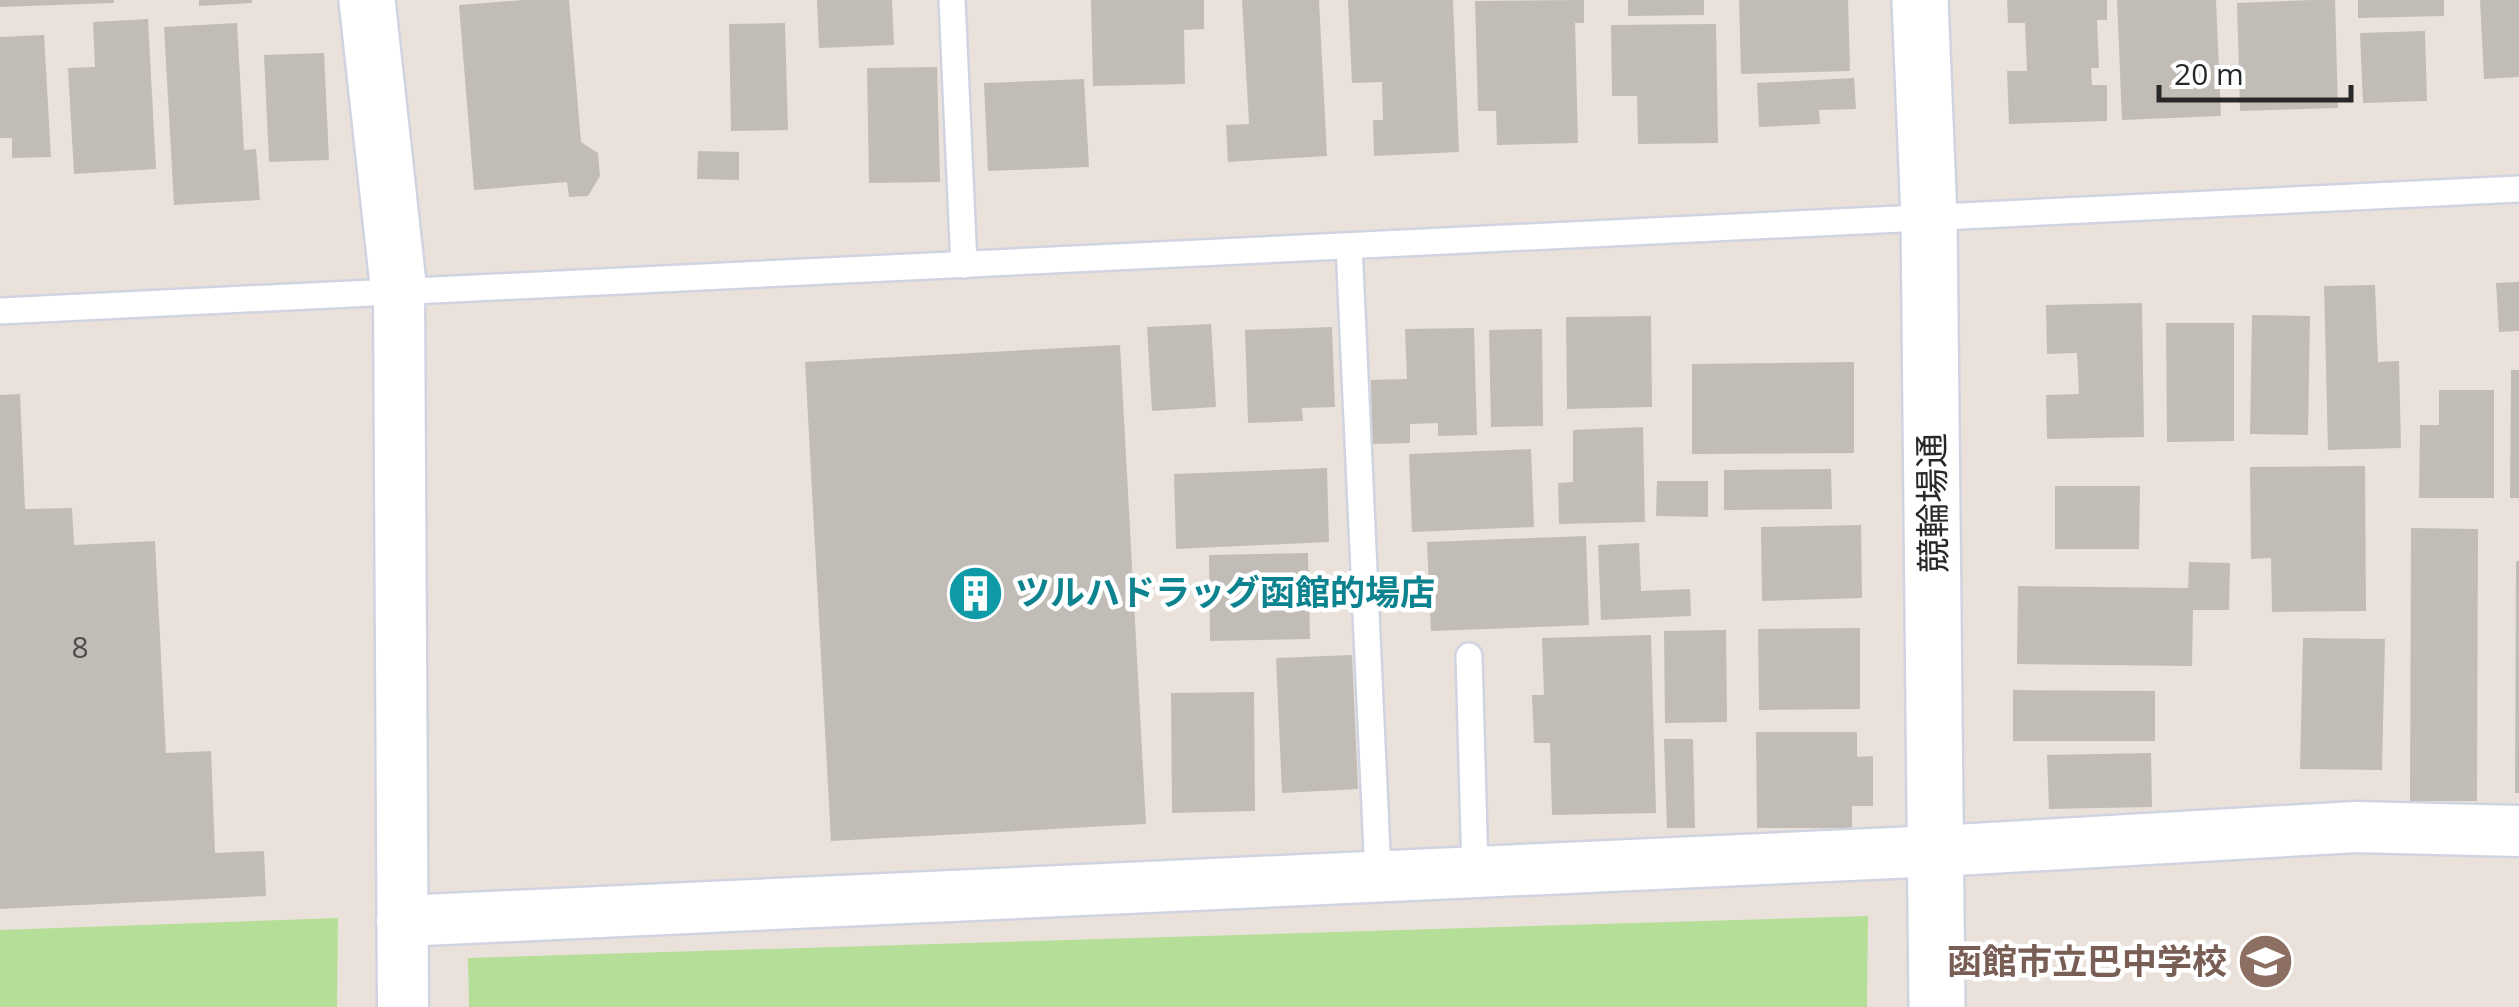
<svg xmlns="http://www.w3.org/2000/svg" width="2519" height="1007" viewBox="0 0 2519 1007" font-family="'Open Sans','Noto Sans JP',sans-serif">
<rect width="100%" height="100%" fill="#eae2da"/>
<g fill="#b5df98">
<path d="M1868 916 1867 1007H469L468 958Z"/>
<path d="M338 918 337 1007H0V930Z"/>
</g>
<g fill="#c2bcb7">
<path d="M0 0H114V3L0 7Z"/>
<path d="M199 0H252V3L199 6Z"/>
<path d="M523 0H569L581 142 598 153 600 176 588 196 569 197 567 182 474 190 459 5Z"/>
<path d="M817 0H892L894 45 819 48Z"/>
<path d="M1091 0H1204V29L1184 30 1185 84 1093 86Z"/>
<path d="M1242 0H1319L1327 156 1228 162 1226 125 1249 124Z"/>
<path d="M1348 0H1453L1459 152 1374 156 1373 120H1383L1382 82 1352 83Z"/>
<path d="M1584 0V23H1575L1578 143 1497 145 1496 111H1478L1475 1Z"/>
<path d="M1628 0H1704V15L1628 16Z"/>
<path d="M1739 0H1848L1850 71 1741 74Z"/>
<path d="M2007 0H2107V20H2097L2099 68H2091L2092 85H2107V121L2009 124 2007 71H2027L2025 23H2008Z"/>
<path d="M2117 0H2216L2221 116 2122 120Z"/>
<path d="M2312 0H2335L2338 108 2240 111 2237 3Z"/>
<path d="M2358 0H2444V16L2358 18Z"/>
<path d="M2480 0H2519V77L2484 79Z"/>
<path d="M148 19 156 169 74 174 68 68 95 67 93 22Z"/>
<path d="M237 23 244 150 256 149 260 200 174 205 164 27Z"/>
<path d="M785 23 788 130 731 131 729 24Z"/>
<path d="M1716 24 1718 143 1638 144 1637 96H1612L1611 25Z"/>
<path d="M2425 31 2427 101 2363 103 2360 33Z"/>
<path d="M44 35 51 157 12 158V138H0V37Z"/>
<path d="M324 53 329 160 269 162 264 55Z"/>
<path d="M937 67 940 182 869 183 867 68Z"/>
<path d="M1854 78 1856 109 1819 110 1820 124 1759 127 1757 83Z"/>
<path d="M1084 79 1089 167 988 171 984 83Z"/>
<path d="M698 151 739 152V180L697 179Z"/>
<path d="M2519 282V331L2499 332 2496 283Z"/>
<path d="M2375 285 2378 362 2399 361 2401 448 2328 450 2324 286Z"/>
<path d="M2142 303 2144 437 2047 439 2046 395 2079 394 2077 353 2047 354 2046 305Z"/>
<path d="M2252 315 2310 316 2308 435 2250 434Z"/>
<path d="M1651 316 1652 407 1567 409 1566 317Z"/>
<path d="M2166 323H2234V441L2167 442Z"/>
<path d="M1211 324 1216 407 1152 411 1147 327Z"/>
<path d="M1332 327 1335 407 1302 408 1303 421 1248 423 1245 330Z"/>
<path d="M1474 328 1477 435 1438 436V423L1410 424V443L1372 444 1371 380 1407 379 1405 329Z"/>
<path d="M1542 329 1543 426 1491 427 1489 330Z"/>
<path d="M1120 345 1146 824 831 841 805 362Z"/>
<path d="M1854 362V453L1692 454V364Z"/>
<path d="M2511 370H2519V498H2510Z"/>
<path d="M2439 390H2494V498H2419L2420 425H2439Z"/>
<path d="M20 394 25 509 72 508 74 545 155 541 166 753 211 751 215 853 264 851 266 896 0 909V395Z"/>
<path d="M1643 427 1645 522 1559 524 1558 483 1573 482V430Z"/>
<path d="M1531 449 1534 527 1412 532 1409 454Z"/>
<path d="M2365 466 2366 611 2272 612 2271 558 2251 559 2250 467Z"/>
<path d="M1327 468 1329 542 1176 549 1174 474Z"/>
<path d="M1831 469 1832 509 1724 510V470Z"/>
<path d="M1657 481H1708V517L1656 516Z"/>
<path d="M2055 486H2140L2139 549H2055Z"/>
<path d="M1861 525 1862 598 1762 601 1761 527Z"/>
<path d="M2411 528 2478 529 2477 801H2410Z"/>
<path d="M1586 536 1589 625 1431 631 1427 542Z"/>
<path d="M1639 543 1641 591 1690 589 1691 616 1601 620 1598 545Z"/>
<path d="M1308 553 1310 639 1210 641 1209 555Z"/>
<path d="M2516 561H2519V793H2515Z"/>
<path d="M2189 562 2230 563 2229 610H2193L2192 666 2017 664 2018 586 2188 588Z"/>
<path d="M1860 628V709L1759 710 1758 629Z"/>
<path d="M1726 630 1727 722 1665 723 1664 631Z"/>
<path d="M1651 635 1656 813 1552 815 1550 743H1534L1532 695H1544L1542 638Z"/>
<path d="M2303 638 2385 639 2382 770 2300 769Z"/>
<path d="M1352 655 1358 789 1282 793 1276 658Z"/>
<path d="M2013 690 2155 691V741H2013Z"/>
<path d="M1254 692 1255 811 1172 813 1171 693Z"/>
<path d="M1756 732H1857V757L1873 756V806H1852V828H1757Z"/>
<path d="M1664 739H1693L1695 828H1667Z"/>
<path d="M2151 753 2152 807 2049 809 2047 755Z"/>
</g>
<g fill="none" stroke-linecap="round" stroke-linejoin="round">
<defs>
<g id="service">
<path d="M952 0 964 265"/>
<path d="M1349 246 1378 873"/>
<path d="M0 311 2519 189"/>
<path d="M1469 656 1475 870"/>
</g>
<g id="minor">
<path d="M399 293 403 1007"/>
<path d="M402 921 1938 851 2356 827 2519 831"/>
</g>
<g id="tertiary">
<path d="M367 0 399 293"/>
<path d="M1920 0 1929 217 1937 1007"/>
</g>
</defs>
<use href="#service" stroke="#d0d4e1" stroke-width="30"/>
<use href="#minor" stroke="#d0d4e1" stroke-width="55"/>
<use href="#tertiary" stroke="#d0d4e1" stroke-width="60"/>
<use href="#service" stroke="#fff" stroke-width="25"/>
<use href="#minor" stroke="#fff" stroke-width="50"/>
<use href="#tertiary" stroke="#fff" stroke-width="55"/>
</g>
<defs>
<symbol id="building-disc" viewBox="-11 -11 22 22"><circle r="9.5" fill="#0f9aa8" stroke="#fff"/><path d="M-4-6H4V6H1V3H-1V6H-4ZM-2.5-4.3h1.7v1.8h-1.7ZM.8-4.3h1.7v1.8H.8ZM-2.5-1h1.7V.8h-1.7ZM.8-1h1.7V.8H.8Z" fill="#fff"/></symbol>
<symbol id="school-disc" viewBox="-11 -11 22 22"><circle r="9.5" fill="#8d6e63" stroke="#fff"/><path d="M0-5L7-2L0 1L-7-2ZM-4 1L0 2.5L4 1V4Q0 6-4 4Z" fill="#fff"/></symbol>
</defs>
<g fill-rule="evenodd">
<use href="#building-disc" x="944" y="562" width="63" height="63"/>
<use href="#school-disc" x="2234" y="930" width="63" height="63"/>
</g>
<g text-anchor="middle" stroke-width="9" stroke-linejoin="round" paint-order="stroke">
<g font-size="30" fill="#4e4d4c">
<text x="80" y="658">8</text>
</g>
<g font-size="35" fill="#282828" stroke="#fff">
<text transform="translate(1933 503) rotate(-91)" y="12">競輪場通</text>
</g>
<g font-size="35" font-weight="bold" fill="#0d838f" stroke="#fff" text-anchor="start">
<text x="1015" y="605">ツルハドラッグ函館的場店</text>
</g>
<g font-size="35" font-weight="bold" fill="#785e54" stroke="#fff" text-anchor="end">
<text x="2227" y="974">函館市立巴中学校</text>
</g>
</g>
<path d="M2159 85v15h192v-15" fill="none" stroke="#282828" stroke-width="5"/>
<text x="2174" y="85" font-size="30" fill="#282828" stroke="#ffffff" stroke-width="8" paint-order="stroke">20 m</text>
</svg>
